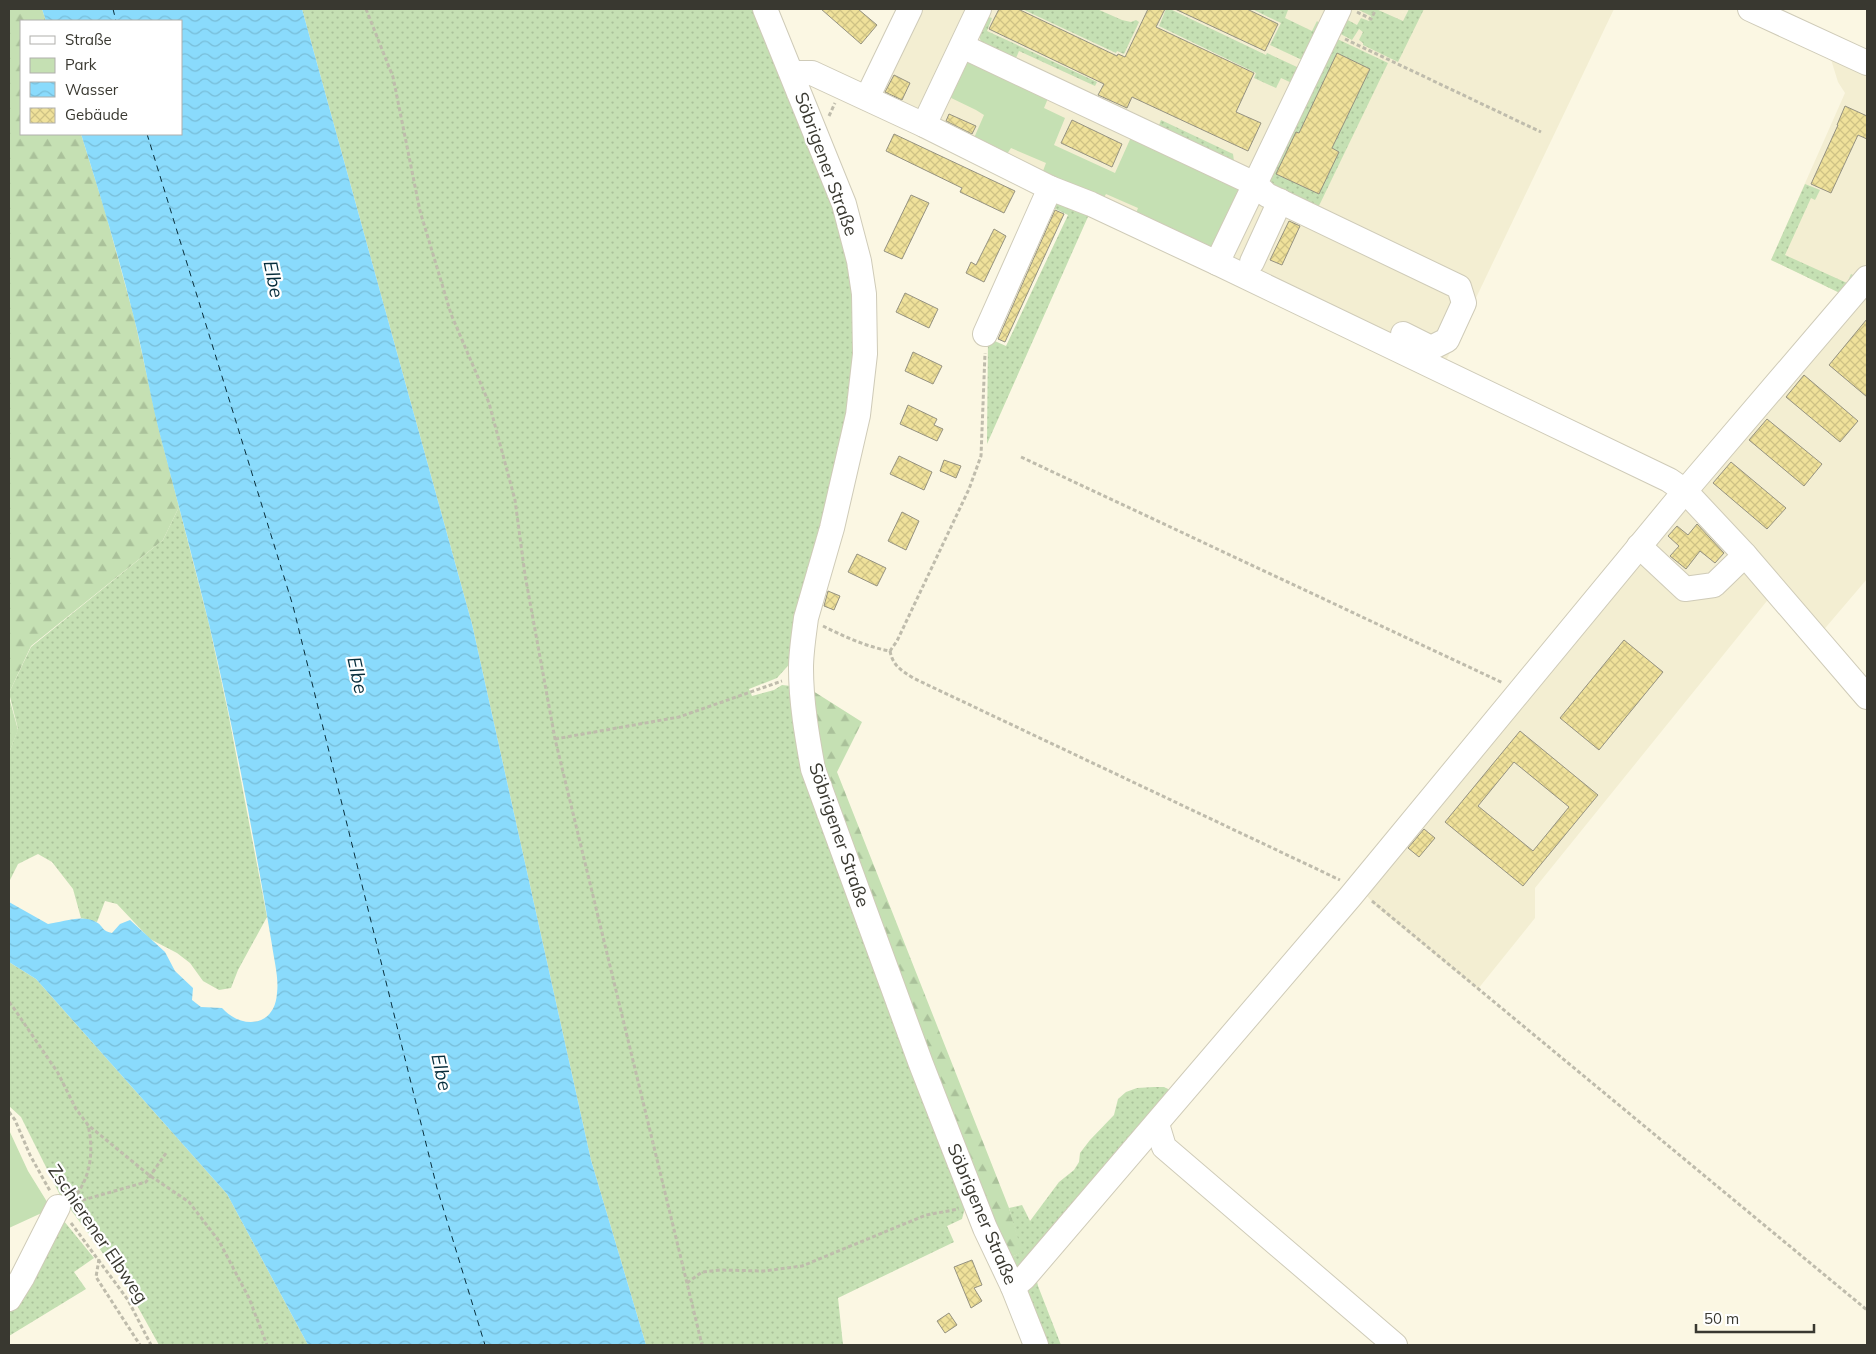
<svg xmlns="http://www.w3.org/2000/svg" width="1876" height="1354" viewBox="0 0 1876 1354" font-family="Mulish,sans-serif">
<defs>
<pattern id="grass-dots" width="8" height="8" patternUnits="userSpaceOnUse" patternTransform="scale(1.25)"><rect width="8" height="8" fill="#c5e0b3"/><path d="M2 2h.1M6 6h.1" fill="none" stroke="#aac19a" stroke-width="1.8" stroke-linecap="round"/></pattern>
<pattern id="forest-firs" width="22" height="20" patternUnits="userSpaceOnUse" patternTransform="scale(1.25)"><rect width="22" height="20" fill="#c5e0b3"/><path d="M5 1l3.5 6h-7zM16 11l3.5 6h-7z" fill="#aac19a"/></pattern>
<pattern id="water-waves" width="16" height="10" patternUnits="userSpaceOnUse" patternTransform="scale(1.25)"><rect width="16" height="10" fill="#8adbfc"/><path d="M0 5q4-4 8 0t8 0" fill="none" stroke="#78bdd8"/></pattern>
<pattern id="building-cross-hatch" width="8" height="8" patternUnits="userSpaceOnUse" patternTransform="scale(1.25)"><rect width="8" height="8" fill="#efe19a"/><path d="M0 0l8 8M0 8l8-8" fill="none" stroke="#cec285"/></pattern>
</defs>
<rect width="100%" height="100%" fill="#fbf7e3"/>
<g fill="#f3eed2">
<path d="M918 9H1614L1443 367 877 96Z"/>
<path d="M1829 53 1867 55V579L1821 633 1779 586 1535 888V918L1478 989 1379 909 1355 883 1844 295 1771 260 1845 93 1838 82Z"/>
</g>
<g fill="url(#grass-dots)">
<path d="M302 9H759L814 148 852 262 856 381 794 659 777 678 749 689 752 696 774 690 782 685 791 686 967 1200 962 1219 947 1226 954 1242 838 1298 843 1345H646L591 1160 472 624Z"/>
<path d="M1022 9H1097L1122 20 1131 22 1136 20 1139 22 1124 54 1117 51 1116 53Z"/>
<path d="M1166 9H1170L1266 55 1267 53 1297 67 1299 71 1294 84 1281 78 1276 88 1254 78 1256 73 1159 26Z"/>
<path d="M1252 9H1285L1288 10 1285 18 1312 31 1317 21 1320 24 1303 59H1300L1270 45 1281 23Z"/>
<path d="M1357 9H1376L1403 21 1409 9H1424L1398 62 1363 45V43L1359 40 1363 32 1359 29 1352 40 1333 30 1344 18 1357 25 1361 18 1369 21 1371 16Z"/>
<path d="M985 16 992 18 987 31 1097 82 1095 86 1019 51 1013 65 981 43 979 34Z"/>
<path d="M1331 36 1388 63 1315 214 1269 183 1267 172Z"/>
<path d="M1161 120 1233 154 1234 161 1156 133Z"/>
<path d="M1805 184 1820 190 1815 200 1811 198 1785 255 1847 283 1851 274 1859 278 1844 295 1771 260Z"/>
<path d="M1057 202 1091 210 987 444 988 338 1006 346 1068 215 1049 206Z"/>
<path d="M179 507 209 624 228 712 267 917 238 970 231 988 219 990 203 981 190 963 177 953 150 939 117 904 105 901 97 922 81 918 73 889 52 862 38 854 18 864 9 882V753L18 729 9 693 31 647 163 540Z"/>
<path d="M9 962 36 979 227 1194 308 1345H159L124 1282 60 1195 21 1117 9 1106Z"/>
<path d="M1154 1087H1164L1170 1090 1036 1277 1038 1286 1061 1345H1044L1010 1258 1021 1252 1009 1208 1022 1205 1030 1221 1059 1182 1074 1170 1079 1162 1080 1153 1090 1140 1114 1115 1118 1099 1126 1092 1137 1088Z"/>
<path d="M59 1215 94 1258 74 1272 86 1289 9 1336V1307Z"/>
</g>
<g fill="url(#forest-firs)">
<path d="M9 9H42L46 21H21V134H81L105 211 134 317 158 426 179 507 163 540 31 646 9 693Z"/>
<path d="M813 691 862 722 837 772 1009 1208 1022 1252 1010 1258 931 1061 825 769 818 732Z"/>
<path d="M9 697 18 730 9 753Z"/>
</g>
<g fill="#c5e0b3">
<path d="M967 60 1049 96 1044 108 1065 118 1054 145 1115 173 1132 135 1239 189V196L1213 251 1135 216 1138 208 1106 194 1102 201 1043 171 1046 163 1011 148 1007 154 974 138 984 115 976 110 945 95Z"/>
<path d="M9 1130 28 1171 49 1205 46 1211 9 1228Z"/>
</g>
<path fill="url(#water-waves)" d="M42 9H302L472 624 591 1160 646 1345H308L227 1194 36 979 9 962V902L48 924C63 922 82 914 96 922 104 926 101 931 112 933L120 924 130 920 165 952 175 971 193 988 192 1000 201 1007 222 1008C242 1030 275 1027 277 993 279 978 274 960 272 945 254 838 234 730 209 624 193 558 175 493 158 427 149 390 143 352 133 314 118 254 100 194 81 134H181V21H46Z"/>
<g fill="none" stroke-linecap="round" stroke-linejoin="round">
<g stroke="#072e3c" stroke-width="1" stroke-dasharray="6 5" stroke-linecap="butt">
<path d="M113 9 116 21"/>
<path d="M147 134 293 606 437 1188 485 1345"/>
</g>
</g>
<g fill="url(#building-cross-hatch)" stroke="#959280" fill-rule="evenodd">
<path d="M821 9H858L877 25 861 44Z"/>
<path d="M999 9H1018L1117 56 1118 54 1125 57 1148 9H1165L1156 27 1254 73 1236 112 1261 123 1248 151 1132 97 1127 108 1098 95 1104 84 989 29Z"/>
<path d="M1175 9H1247L1278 24 1265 51Z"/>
<path d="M1337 53 1370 69 1332 148 1339 152 1319 194 1276 174 1296 132 1299 133Z"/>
<path d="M894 75 910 83 902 100 885 92Z"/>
<path d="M1845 106 1867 116V139L1858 135 1831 193 1811 184 1838 125H1837Z"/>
<path d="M949 114 976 126 972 134 946 121Z"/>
<path d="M1072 120 1122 144 1112 167 1061 143Z"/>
<path d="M894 134 1015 191 1004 213 960 192 962 188 886 151Z"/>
<path d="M911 195 929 203 902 259 884 251Z"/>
<path d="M1055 210 1064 214 1005 342 998 339Z"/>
<path d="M1289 221 1300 226 1282 265 1270 260Z"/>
<path d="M994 229 1006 236 984 282 966 273 971 262 976 265Z"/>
<path d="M905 293 938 309 929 328 896 312Z"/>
<path d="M1867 319V397L1829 365Z"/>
<path d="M913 352 942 366 933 384 905 371Z"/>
<path d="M1804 375 1858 421 1840 442 1786 397Z"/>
<path d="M908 405 937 419 934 425 943 429 937 441 900 424Z"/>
<path d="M1767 419 1822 464 1804 486 1749 440Z"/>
<path d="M899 456 932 472 924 490 890 474Z"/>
<path d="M944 460 961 466 956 478 940 471Z"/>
<path d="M1731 462 1786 508 1767 529 1713 483Z"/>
<path d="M902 512 919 521 906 550 888 541Z"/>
<path d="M1697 524 1724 553 1715 563 1700 551 1686 569 1670 556 1679 546 1668 536 1677 526 1688 535Z"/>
<path d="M857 554 886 568 877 586 848 572Z"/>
<path d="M828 591 840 596 834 610 824 606Z"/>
<path d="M1624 640 1663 672 1599 750 1560 718Z"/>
<path d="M1520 731 1598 795 1523 886 1445 822ZM1514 762 1569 807 1533 851 1478 806Z"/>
<path d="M1424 829 1435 838 1419 857 1408 848Z"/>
<path d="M972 1260 982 1285 974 1288 982 1301 971 1308 954 1267Z"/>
<path d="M949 1313 957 1325 945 1333 937 1321Z"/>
</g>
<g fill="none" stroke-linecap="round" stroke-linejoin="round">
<defs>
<g id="minor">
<path d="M765 9 844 204 859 261 864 294 865 354 858 415 832 528 806 618C804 634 801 652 801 668 801 702 807 736 813 769L921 1064 985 1228 1013 1287 1036 1345"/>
<path d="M1339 9 1255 184 1267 195 1459 287 1464 303 1447 340 1431 348 1403 334"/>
<path d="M1750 9 1867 63"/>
<path d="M962 46 1255 184 1217 263"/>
<path d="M792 73H812L924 125 1050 188 1091 204 1217 263 1669 480 1685 491 1745 555 1867 697"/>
<path d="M867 98 910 9"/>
<path d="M924 125 979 9"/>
<path d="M1252 262 1280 201"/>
<path d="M985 334 1050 188"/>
<path d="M1639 546 1685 589 1714 585 1745 555"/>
<path d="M1157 1124 1164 1147 1395 1345"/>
<path d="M1013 1287 1024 1278 1350 897 1685 491 1867 278"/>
<path d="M9 1299 22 1278 58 1207"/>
</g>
</defs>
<use href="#minor" stroke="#cfcbb8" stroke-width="26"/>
<g stroke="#bfbcac" stroke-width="3" stroke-dasharray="4 2.5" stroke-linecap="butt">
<path d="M366 9 393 77 420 211 451 314 489 403 515 500 525 575 555 739 702 1345"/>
<path d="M1357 12 1371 19 1375 11"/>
<path d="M1345 39 1541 132"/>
<path d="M829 116 835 103"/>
<path d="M1021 457 1503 683"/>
<path d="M823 626C843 636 867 647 890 651L897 641 969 489 981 456 985 353"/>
<path d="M890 651C893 666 901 670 913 678L1340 880"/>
<path d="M555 739 679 717 782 681"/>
<path d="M1372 901 1867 1310"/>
<path d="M9 1002 13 1007 58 1073 76 1109 88 1125 149 1175 189 1202 219 1241 249 1298 267 1345"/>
<path d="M9 1112 15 1120 30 1155 50 1191"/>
<path d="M73 1199C91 1178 94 1151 88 1125"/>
<path d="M76 1202 146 1182 166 1153"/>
<path d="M71 1223 128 1300 151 1345"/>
<path d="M99 1259 96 1277 140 1345"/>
<path d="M687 1283 702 1272 720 1270 764 1271 802 1266 926 1215 959 1209"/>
</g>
<use href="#minor" stroke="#fff" stroke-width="24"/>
</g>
<g text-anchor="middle" stroke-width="4.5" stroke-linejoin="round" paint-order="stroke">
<g font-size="18" fill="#393830" stroke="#fff">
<text transform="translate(826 164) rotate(70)" y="6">Söbrigener Straße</text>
<text transform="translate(839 835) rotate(71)" y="6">Söbrigener Straße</text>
<text transform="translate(982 1214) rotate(67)" y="6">Söbrigener Straße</text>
<text transform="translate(98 1234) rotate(56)" y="6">Zschierener Elbweg</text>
</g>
<g font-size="19" font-style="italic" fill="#072e3c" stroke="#fff">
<text transform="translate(274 279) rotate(79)" y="7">Elbe</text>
<text transform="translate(358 675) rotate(78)" y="7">Elbe</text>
<text transform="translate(442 1072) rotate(78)" y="7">Elbe</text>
</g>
</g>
<rect width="1876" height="1354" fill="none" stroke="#393830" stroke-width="20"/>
<rect x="20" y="20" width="162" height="115" fill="#ffffff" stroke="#b0afac"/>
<rect x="30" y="36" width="25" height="8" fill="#ffffff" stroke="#b0afac"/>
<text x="65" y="45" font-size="15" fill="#393830">Straße</text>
<rect x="30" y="58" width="25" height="15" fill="#c5e0b3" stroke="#b0afac"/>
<text x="65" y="70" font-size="15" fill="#393830">Park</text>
<rect x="30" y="82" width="25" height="15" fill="url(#water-waves)" stroke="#b0afac"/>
<text x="65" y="95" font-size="15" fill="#393830">Wasser</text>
<rect x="30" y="108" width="25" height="15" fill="url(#building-cross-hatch)" stroke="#b0afac"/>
<text x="65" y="120" font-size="15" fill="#393830">Gebäude</text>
<path d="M1696 1324v8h118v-8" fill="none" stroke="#393830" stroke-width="2.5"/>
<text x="1704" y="1324" font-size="15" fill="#393830" stroke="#ffffff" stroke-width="4" paint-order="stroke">50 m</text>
</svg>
